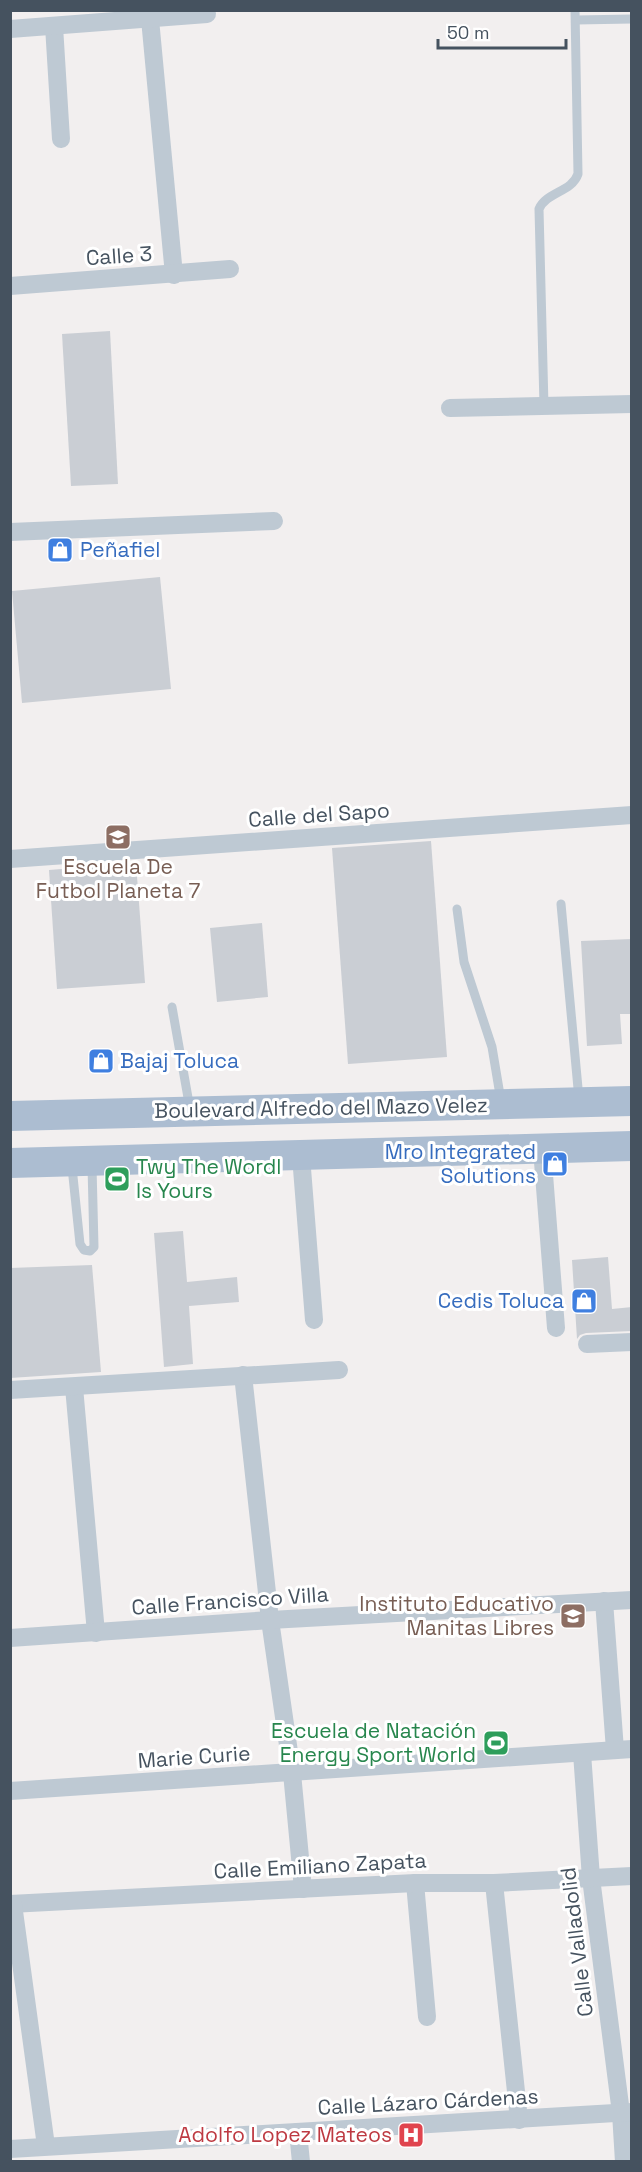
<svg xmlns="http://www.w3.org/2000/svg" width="642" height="2172" viewBox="0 0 642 2172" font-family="'Space Grotesk',sans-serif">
<rect width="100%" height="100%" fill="#f2efef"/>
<g fill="#caced4">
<path d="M110 331 118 484 71 486 62 334Z"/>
<path d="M160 577 171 689 22 703 12 591Z"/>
<path d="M431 841 447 1057 348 1064 332 848Z"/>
<path d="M136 863 145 983 57 989 49 870Z"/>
<path d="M262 923 268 997 217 1002 210 928Z"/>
<path d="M632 939V1014H620L622 1044 587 1046 581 941Z"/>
<path d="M183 1231 187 1282 237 1277 239 1302 189 1306 193 1364 164 1367 154 1233Z"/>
<path d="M608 1257 612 1309 632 1307V1331L586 1333 580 1335 577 1339 572 1260Z"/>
<path d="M92 1265 101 1372 10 1378V1268Z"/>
</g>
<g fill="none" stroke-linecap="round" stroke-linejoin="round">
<g stroke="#bec9d3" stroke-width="9">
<path d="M576 20 632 19"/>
<path d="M544 406 539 209C546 192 572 192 578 174L575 10"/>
<path d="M561 904 579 1099"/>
<path d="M457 909 464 962 492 1047 501 1101"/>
<path d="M172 1007 190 1109"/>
<path d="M72 1167 80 1244 84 1250 90 1251 94 1247 92 1166"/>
</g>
<g stroke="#bec9d3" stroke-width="18">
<path d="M150 19 174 275"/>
<path d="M54 26 61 139"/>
<path d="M10 29 207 14"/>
<path d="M10 286 230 269"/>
<path d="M450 408 632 404"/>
<path d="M10 532 274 521"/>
<path d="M10 859 632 815"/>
<path d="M542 1149 556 1328"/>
<path d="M301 1156 314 1320"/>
<path d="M587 1344 632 1342"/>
<path d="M243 1375 270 1620 292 1773 303 1889"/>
<path d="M74 1387 96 1633"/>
<path d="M10 1390 339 1370"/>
<path d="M604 1601 615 1750"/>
<path d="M10 1638 270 1620 632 1600"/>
<path d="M582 1753 591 1878 621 2113 624 2162"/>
<path d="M10 1791 632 1749"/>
<path d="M415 1883 427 2017"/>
<path d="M494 1883 519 2120"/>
<path d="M10 1904 415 1883H494L632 1876"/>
<path d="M13 1904 46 2146"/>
<path d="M298 2132 301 2162"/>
<path d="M10 2149 632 2112"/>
</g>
<g stroke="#acbdd1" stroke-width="30">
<path d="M10 1116 632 1101"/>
<path d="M10 1163 632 1146"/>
</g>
</g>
<defs>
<symbol id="shop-square" viewBox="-11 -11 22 22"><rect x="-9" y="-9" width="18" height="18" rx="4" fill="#3f7fe0" stroke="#fff"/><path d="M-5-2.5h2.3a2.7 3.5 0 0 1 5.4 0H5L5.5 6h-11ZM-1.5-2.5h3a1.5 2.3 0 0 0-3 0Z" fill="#fff"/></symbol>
<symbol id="school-square" viewBox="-11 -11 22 22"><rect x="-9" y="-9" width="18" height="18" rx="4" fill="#8d6e63" stroke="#fff"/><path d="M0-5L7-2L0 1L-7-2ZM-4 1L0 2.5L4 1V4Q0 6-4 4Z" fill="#fff"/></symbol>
<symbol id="stadium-square" viewBox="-11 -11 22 22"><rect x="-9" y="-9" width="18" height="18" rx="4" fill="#2e9e5b" stroke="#fff"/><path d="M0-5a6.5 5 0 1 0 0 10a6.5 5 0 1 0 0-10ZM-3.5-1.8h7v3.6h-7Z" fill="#fff"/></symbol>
<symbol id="hospital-square" viewBox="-11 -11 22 22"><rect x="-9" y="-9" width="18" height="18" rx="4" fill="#e0444e" stroke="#fff"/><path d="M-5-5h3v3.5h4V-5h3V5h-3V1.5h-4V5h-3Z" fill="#fff"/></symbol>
</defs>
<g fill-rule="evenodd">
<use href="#shop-square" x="45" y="535" width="30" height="30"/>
<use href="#school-square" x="103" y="822" width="30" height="30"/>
<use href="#shop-square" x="86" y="1046" width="30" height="30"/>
<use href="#shop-square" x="540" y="1149" width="30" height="30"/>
<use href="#stadium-square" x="102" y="1164" width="30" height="30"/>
<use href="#shop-square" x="569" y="1286" width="30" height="30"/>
<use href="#school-square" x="558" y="1601" width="30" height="30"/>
<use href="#stadium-square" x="481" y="1728" width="30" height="30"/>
<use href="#hospital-square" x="396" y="2120" width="30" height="30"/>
</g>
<g text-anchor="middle" stroke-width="6" stroke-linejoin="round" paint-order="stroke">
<g font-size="21" fill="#45525f" stroke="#fff">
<text transform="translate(119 256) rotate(-4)" y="7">Calle 3</text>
<text transform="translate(319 815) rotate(-4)" y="7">Calle del Sapo</text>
<text transform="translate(321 1108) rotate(-1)" y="7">Boulevard Alfredo del Mazo Velez</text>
<text transform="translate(230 1601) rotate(-4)" y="7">Calle Francisco Villa</text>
<text transform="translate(194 1757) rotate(-4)" y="7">Marie Curie</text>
<text transform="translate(320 1866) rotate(-3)" y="7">Calle Emiliano Zapata</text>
<text transform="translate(577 1942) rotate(-97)" y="7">Calle Valladolid</text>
<text transform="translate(428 2102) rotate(-3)" y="7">Calle Lázaro Cárdenas</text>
</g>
<g font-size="21" fill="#366cbe" stroke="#fff" text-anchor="start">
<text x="80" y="557">Peñafiel</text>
<text x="120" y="1068">Bajaj Toluca</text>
<text x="536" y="1159" text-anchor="end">Mro Integrated<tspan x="536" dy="24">Solutions</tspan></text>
<text x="564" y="1308" text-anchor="end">Cedis Toluca</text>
</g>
<g font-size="21" fill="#785e54" stroke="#fff">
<text x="118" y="874">Escuela De<tspan x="118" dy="24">Futbol Planeta 7</tspan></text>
<text x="554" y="1611" text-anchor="end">Instituto Educativo<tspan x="554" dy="24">Manitas Libres</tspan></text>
</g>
<g font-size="21" fill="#27864d" stroke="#fff" text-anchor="start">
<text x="136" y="1174">Twy The Wordl<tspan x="136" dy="24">Is Yours</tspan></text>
<text x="476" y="1738" text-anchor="end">Escuela de Natación<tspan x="476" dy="24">Energy Sport World</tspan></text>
</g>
<g font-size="21" fill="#be3a42" stroke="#fff" text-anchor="end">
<text x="392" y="2142">Adolfo Lopez Mateos</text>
</g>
</g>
<rect width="642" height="2172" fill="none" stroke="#45525f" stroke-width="24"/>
<path d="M438 39v9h128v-9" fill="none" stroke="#45525f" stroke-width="3"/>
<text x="447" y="39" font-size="18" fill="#45525f" stroke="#ffffff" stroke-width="4.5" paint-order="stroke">50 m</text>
</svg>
